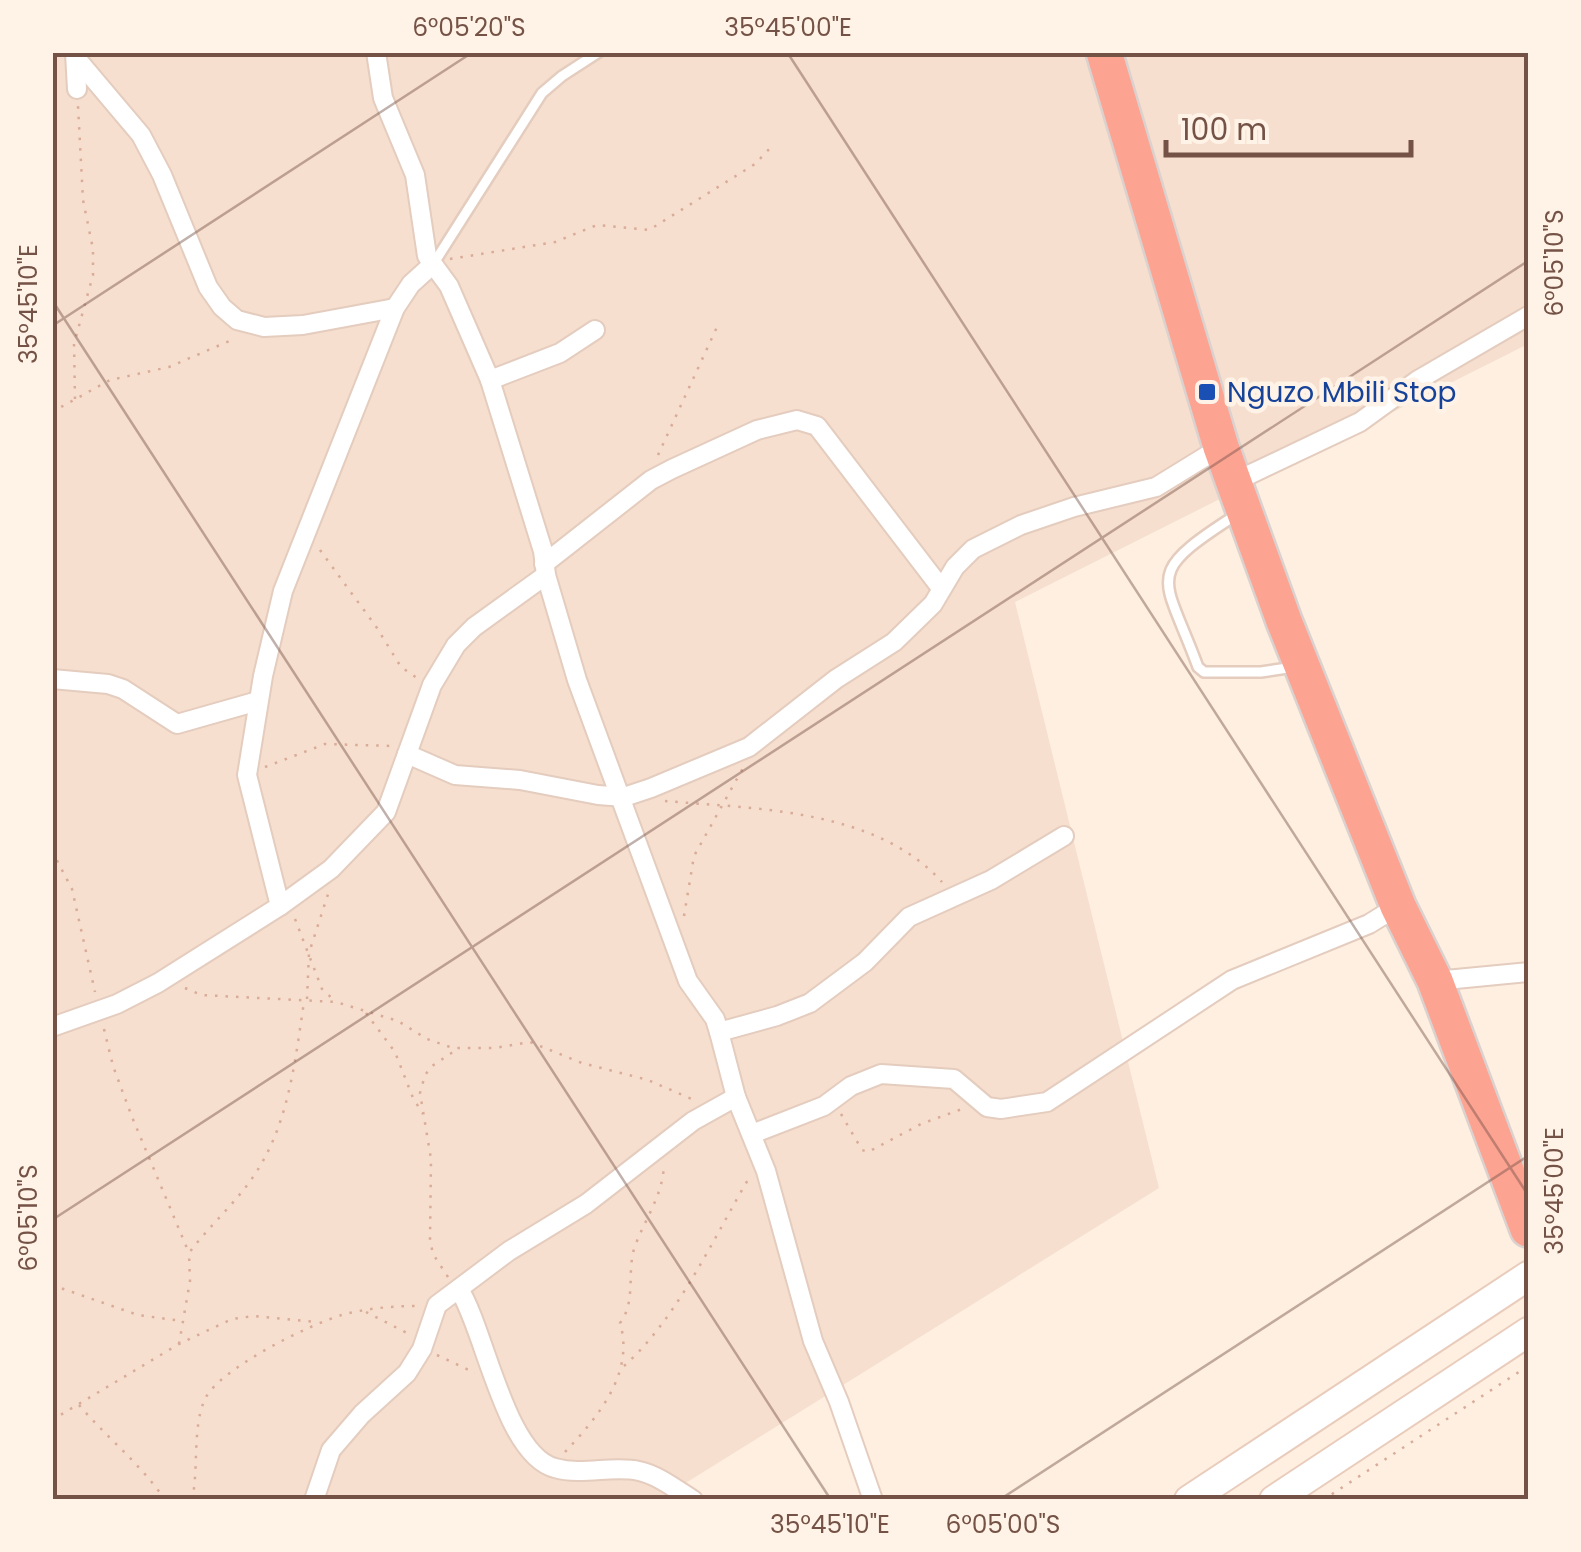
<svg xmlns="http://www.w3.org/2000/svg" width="1581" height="1552" viewBox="0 0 1581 1552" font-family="Poppins,sans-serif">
<rect width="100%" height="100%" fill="#feefe0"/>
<path fill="#f6dfce" d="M52 53H1528V344L1015 602 1159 1188 660 1499H53Z"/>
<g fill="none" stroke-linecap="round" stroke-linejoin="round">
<defs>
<g id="lane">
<path d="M434 263 542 93 562 76 599 52"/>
<path d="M1236 515C1141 576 1164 574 1198 667L1204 672H1261L1294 667"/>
</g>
<g id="street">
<path d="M376 52 383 98 415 175 427 256 449 286 490 380 543 551 546 575 577 680 688 981 715 1019 719 1032 736 1097 766 1171 813 1341 839 1402 873 1500"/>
<path d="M75 53 77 89"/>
<path d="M76 58 141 135 162 175 208 287 222 307 237 320 264 327 303 325 395 308"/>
<path d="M490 380 560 353 595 330"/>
<path d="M1234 482 1360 422 1418 380 1528 316"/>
<path d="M544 564 651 480 672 469 757 430 797 420 817 426 941 588"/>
<path d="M52 679 108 684 123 689 177 724 258 701"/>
<path d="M407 754 455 775 520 780 598 795 624 797 651 788 749 747 836 679 894 642 933 604 955 567 973 549 1021 525 1074 507 1156 487 1221 447"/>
<path d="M280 906 247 775 263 676 283 591 395 308 411 284 432 265"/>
<path d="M1435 981 1528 972"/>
<path d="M52 1027 117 1004 158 983 280 906 331 869 386 812 432 685 456 645 474 627 546 575"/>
<path d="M719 1032 777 1016 810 1003 865 962 909 917 991 880 1064 836"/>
<path d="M752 1134 824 1106 851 1086 881 1074 954 1079 987 1107 1001 1109 1047 1102 1232 980 1369 924 1398 906"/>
<path d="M459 1289C485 1330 505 1455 555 1468 583 1476 612 1465 639 1471 658 1475 677 1490 693 1500"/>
<path d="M314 1500 331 1450 362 1414 407 1373 422 1349 437 1305 509 1251 586 1204 693 1121 736 1097"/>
</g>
<g id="secondary">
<path d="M1189 1500 1528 1276"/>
<path d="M1274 1500 1528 1332"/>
</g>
<path id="highway" d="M1104 52 1221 447 1284 621 1398 906 1435 981 1528 1229"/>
</defs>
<use href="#lane" stroke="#e4ccbe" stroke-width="14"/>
<use href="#street" stroke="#e4ccbe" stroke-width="22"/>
<use href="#secondary" stroke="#e9ccbb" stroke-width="32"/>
<use href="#highway" stroke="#dbd2cf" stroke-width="40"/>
<g stroke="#d9ab99" stroke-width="2.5" stroke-dasharray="2.5 8" stroke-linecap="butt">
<path d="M450 259 555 242 597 225 649 230 755 164 774 144"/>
<path d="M75 399 74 344 93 275V249L83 200 78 106"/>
<path d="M52 412 110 380 169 367 234 339"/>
<path d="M658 455 717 327"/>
<path d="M320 550 377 628 401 667 417 678"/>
<path d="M265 767 325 744 393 746"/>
<path d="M665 801C758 809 876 809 942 882"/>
<path d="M52 851 72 889 95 992"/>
<path d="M684 916 694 856 743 768"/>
<path d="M295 919 322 989 335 1001"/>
<path d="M185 988 201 995 336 1002 398 1021 427 1039 453 1048H495L530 1042 582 1063 648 1080 694 1100"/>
<path d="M307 999 309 953 329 891"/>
<path d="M366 1013 395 1052 413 1098 423 1114"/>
<path d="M104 1029 113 1066 132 1117 189 1253"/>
<path d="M841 1114 862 1150 868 1152 921 1124 962 1109"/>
<path d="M448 1277 433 1254 430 1240 431 1159 420 1093 425 1075 432 1066 459 1048"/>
<path d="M52 1285 138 1315 182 1321"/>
<path d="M366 1312 407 1333"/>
<path d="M179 1344 190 1281 189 1253C209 1226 236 1203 255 1174 289 1123 295 1061 304 1002"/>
<path d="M437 1355 475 1373"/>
<path d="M624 1366C677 1319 713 1239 749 1178"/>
<path d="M79 1405C107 1438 140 1463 165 1500"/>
<path d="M52 1420 179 1344 232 1319 254 1316 317 1322"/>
<path d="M565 1452C598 1417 635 1373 620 1323 637 1300 626 1271 635 1246 646 1217 663 1195 664 1164"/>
<path d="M192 1500C199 1469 192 1427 205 1399 219 1369 310 1324 342 1315 367 1308 394 1306 419 1306"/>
<path d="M1323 1500 1528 1366"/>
</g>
<use href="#lane" stroke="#fff" stroke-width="9"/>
<use href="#street" stroke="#fff" stroke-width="18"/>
<use href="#secondary" stroke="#fff" stroke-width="28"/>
<use href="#highway" stroke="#fca392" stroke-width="35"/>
</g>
<path fill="none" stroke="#755246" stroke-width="2.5" stroke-opacity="0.45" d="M787 52 1528 1195M52 300 831 1500M52 326 473 52M52 1220 1528 261M999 1500 1528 1156"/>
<rect fill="#1a4fb4" stroke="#fff3e7" stroke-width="4" x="1197" y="382" width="20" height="20" rx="5"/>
<g text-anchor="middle" stroke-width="9" stroke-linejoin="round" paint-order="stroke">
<g font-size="28" fill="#164399" stroke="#fff3e7" text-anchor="start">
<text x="1227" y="402">Nguzo Mbili Stop</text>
</g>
</g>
<rect width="1581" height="1552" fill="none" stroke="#fff3e7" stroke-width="110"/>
<path d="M1166 140v15h245v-15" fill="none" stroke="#755246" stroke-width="5"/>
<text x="1181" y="140" font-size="30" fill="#755246" stroke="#fff3e7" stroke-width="8" paint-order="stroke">100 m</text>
<rect x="55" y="55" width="1471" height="1442" fill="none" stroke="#755246" stroke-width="4"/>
<g font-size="25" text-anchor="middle" fill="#755246">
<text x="469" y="36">6°05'20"S</text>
<text x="788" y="36">35°45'00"E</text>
<text transform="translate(1554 263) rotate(-90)" y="9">6°05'10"S</text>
<text transform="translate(28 304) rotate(-90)" y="9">35°45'10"E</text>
<text transform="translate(1554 1191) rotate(-90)" y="9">35°45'00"E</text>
<text transform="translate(28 1218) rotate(-90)" y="9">6°05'10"S</text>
<text x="830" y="1533">35°45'10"E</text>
<text x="1003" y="1533">6°05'00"S</text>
</g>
</svg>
